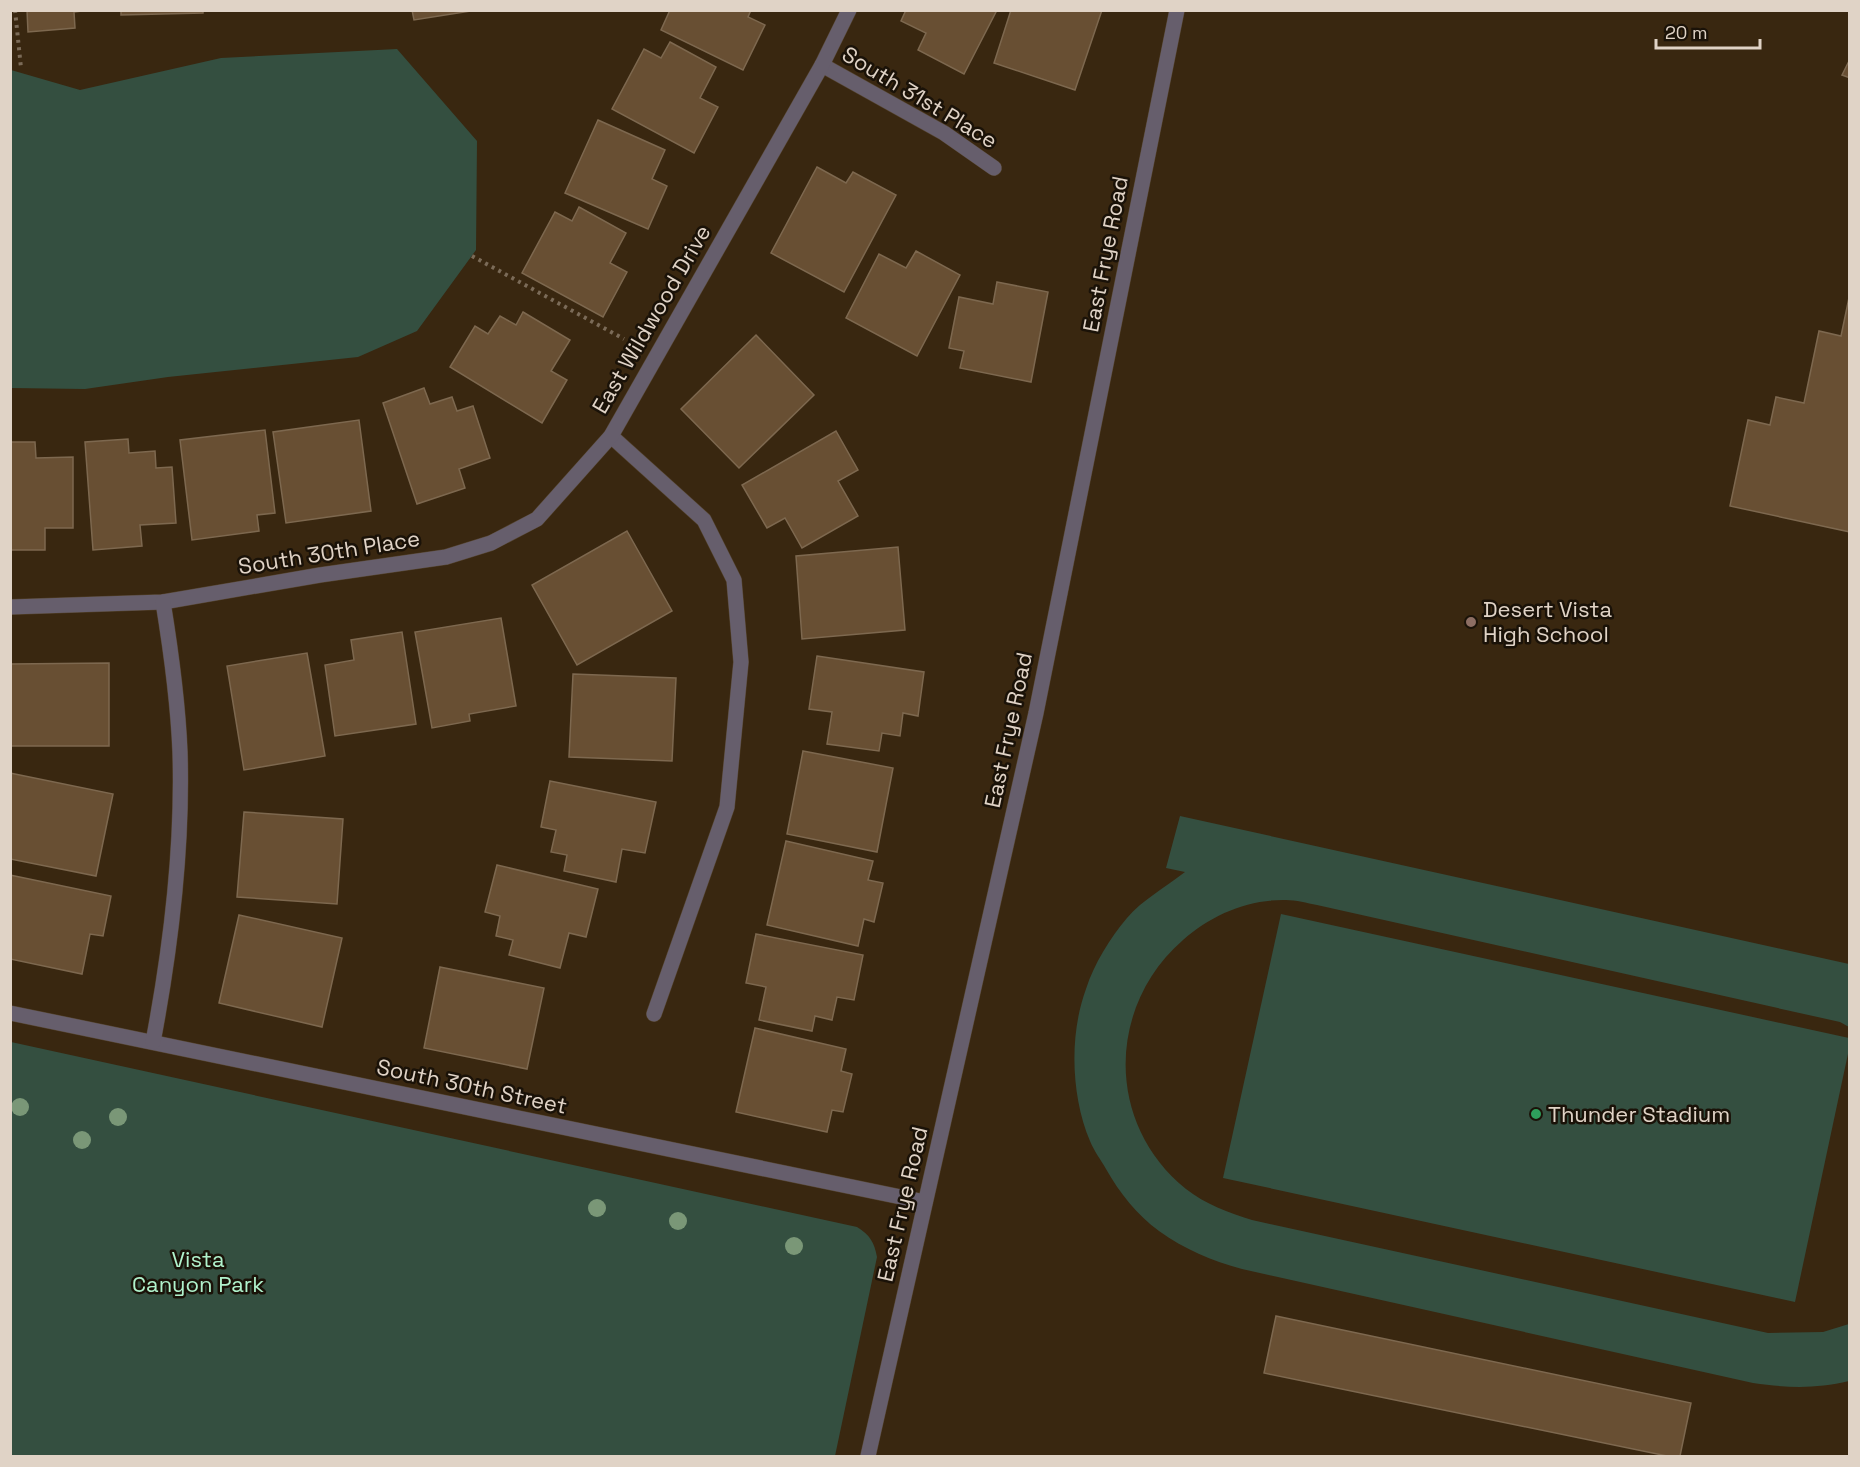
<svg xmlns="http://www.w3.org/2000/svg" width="1860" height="1467" viewBox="0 0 1860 1467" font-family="'Space Grotesk',sans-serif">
<rect width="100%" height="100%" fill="#392710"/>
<g fill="#344f40">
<path d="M397 49 477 141 476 250 417 331 358 357 168 377 85 389 11 388V70L80 90 221 58Z"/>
<path d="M1180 816 1849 964V1027L1840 1022 1317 905C1307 903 1296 900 1286 900 1248 899 1211 915 1183 940 1106 1007 1106 1125 1186 1189 1205 1204 1229 1213 1252 1220L1768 1333 1823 1332 1849 1324V1381C1815 1389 1788 1388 1753 1383L1242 1269C1212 1261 1184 1249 1159 1231 1137 1215 1119 1192 1106 1169 1101 1160 1094 1151 1090 1141 1071 1096 1069 1035 1086 989 1094 964 1110 938 1127 918 1141 901 1167 886 1185 872L1166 868Z"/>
<path d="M1281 914 1849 1038V1049L1795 1302 1223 1178Z"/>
<path d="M11 1042 857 1227C870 1235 874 1242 877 1257L835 1456H11Z"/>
</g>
<g fill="#684f33" stroke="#7d684f" stroke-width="1.5">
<path d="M27 10H90L74 12 75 28 28 32Z"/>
<path d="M121 10H203V13L121 15Z"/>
<path d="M412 10H477L414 20Z"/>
<path d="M670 10H751L748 17 765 25 743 70 661 30Z"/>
<path d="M906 10H997L964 74 918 50 926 33 901 21Z"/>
<path d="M1011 10H1102L1075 90 994 63Z"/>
<path d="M670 42 716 67 700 98 718 107 694 153 612 109 644 49 661 58Z"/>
<path d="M1850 59V78L1842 75Z"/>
<path d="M598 120 665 150 652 179 667 186 648 229 565 193Z"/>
<path d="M817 167 846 183 853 172 896 195 844 292 771 253Z"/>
<path d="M579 207 626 233 610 263 627 272 603 317 522 273 555 212 572 221Z"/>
<path d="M916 251 960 275 917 356 846 318 879 254 906 268Z"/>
<path d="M997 282 1048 292 1031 382 960 368 964 351 949 348 959 297 993 304Z"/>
<path d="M1850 293V532L1730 506 1748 420 1770 425 1776 397 1804 403 1819 331 1841 336Z"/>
<path d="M523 312 570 340 551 371 567 380 542 423 450 367 475 326 488 334 500 316 516 325Z"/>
<path d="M756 335 814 395 739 468 681 409Z"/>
<path d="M424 388 430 404 452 397 457 411 473 406 490 458 459 469 465 488 417 504 383 403Z"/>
<path d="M359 420 371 511 286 523 273 432Z"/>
<path d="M265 430 275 513 257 515 259 531 192 540 180 440Z"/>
<path d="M836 431 858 470 838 481 858 516 802 548 785 518 767 528 742 485Z"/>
<path d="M128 439 129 453 155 451 156 468 172 467 176 523 140 525 142 546 93 550 85 442Z"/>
<path d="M10 442H35L36 458 73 457V528H45V550H10Z"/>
<path d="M627 531 672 611 577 665 532 585Z"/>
<path d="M898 547 905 630 802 639 796 556Z"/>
<path d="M501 618 516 706 469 714 470 721 432 728 415 632Z"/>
<path d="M402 632 416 724 335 736 325 665 354 660 351 640Z"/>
<path d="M307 653 325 756 244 770 227 666Z"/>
<path d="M817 656 924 672 918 716 903 713 900 736 882 733 879 751 827 744 832 712 809 709Z"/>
<path d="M109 663V746H10V664Z"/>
<path d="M573 674 676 678 672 761 569 757Z"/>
<path d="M803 751 893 768 877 852 787 834Z"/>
<path d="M10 773 113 794 96 876 10 859Z"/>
<path d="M550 781 656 802 645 853 622 849 616 882 564 871 567 855 551 852 556 830 541 827Z"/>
<path d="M244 812 343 819 337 904 237 897Z"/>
<path d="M786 841 873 861 868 880 883 883 874 922 864 919 858 946 767 925Z"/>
<path d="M497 865 598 889 586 937 569 933 560 968 509 955 513 940 496 936 500 916 485 912Z"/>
<path d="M10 875 111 896 103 936 90 934 82 974 10 959Z"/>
<path d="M239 915 342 938 322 1027 219 1003Z"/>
<path d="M756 934 863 955 854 1000 837 997 832 1020 815 1016 812 1031 759 1020 766 987 746 983Z"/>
<path d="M440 967 544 988 527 1069 424 1048Z"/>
<path d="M755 1028 846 1049 841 1071 852 1074 843 1112 832 1110 827 1132 736 1112Z"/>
<path d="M1276 1316 1691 1403 1680 1456H1667L1264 1373Z"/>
</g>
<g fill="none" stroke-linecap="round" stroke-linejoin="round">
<defs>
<g id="minor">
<path d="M822 65 944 133 994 168"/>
<path d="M611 436 704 520 734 580 741 662 727 807 654 1014"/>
<path d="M10 607 163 602 320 575 446 557 491 543 537 519 611 436 822 65 849 10"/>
<path d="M10 1013 925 1202"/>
<path d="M153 1042C171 947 183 849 180 752 178 702 171 651 163 602"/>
<path d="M868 1456 1036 713 1177 10"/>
</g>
</defs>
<use href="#minor" stroke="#54432d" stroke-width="16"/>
<g stroke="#7b6b58" stroke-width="4" stroke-dasharray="3 4.5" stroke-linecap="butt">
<path d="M15 10 21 68"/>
<path d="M472 256 624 339"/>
</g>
<use href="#minor" stroke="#665e6c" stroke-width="15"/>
</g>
<g fill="#7a9777">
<circle cx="20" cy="1107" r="9"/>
<circle cx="118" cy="1117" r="9"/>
<circle cx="82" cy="1140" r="9"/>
<circle cx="597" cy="1208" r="9"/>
<circle cx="678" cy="1221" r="9"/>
<circle cx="794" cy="1246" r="9"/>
</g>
<circle fill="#8d6e63" stroke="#1a1208" stroke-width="2" cx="1471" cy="622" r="6"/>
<circle fill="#2e9e5b" stroke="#1a1208" stroke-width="2" cx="1536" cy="1114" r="6"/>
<g text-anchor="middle" stroke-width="5" stroke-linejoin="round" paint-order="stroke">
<g font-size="22" fill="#e0d3c6" stroke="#1a1208">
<text transform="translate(920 97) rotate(31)" y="8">South 31st Place</text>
<text transform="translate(1105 254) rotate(-79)" y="8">East Frye Road</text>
<text transform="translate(651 319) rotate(-60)" y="8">East Wildwood Drive</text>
<text transform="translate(329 552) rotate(-9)" y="8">South 30th Place</text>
<text transform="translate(1008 730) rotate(-78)" y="8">East Frye Road</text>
<text transform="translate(472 1086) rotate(12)" y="8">South 30th Street</text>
<text transform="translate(902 1204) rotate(-77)" y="8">East Frye Road</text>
</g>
<g font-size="22" fill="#e0d3c6" stroke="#1a1208" text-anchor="start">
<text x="1483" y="617">Desert Vista<tspan x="1483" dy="25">High School</tspan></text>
<text x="1548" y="1122">Thunder Stadium</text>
</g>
<g font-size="22" fill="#b0f2cc" stroke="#1a1208">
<text x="198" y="1267">Vista<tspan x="198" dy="25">Canyon Park</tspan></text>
</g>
</g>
<rect width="1860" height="1467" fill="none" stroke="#e0d3c6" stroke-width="24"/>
<path d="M1656 39v9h104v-9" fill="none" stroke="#e0d3c6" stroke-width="3"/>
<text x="1665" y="39" font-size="18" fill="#e0d3c6" stroke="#1a1208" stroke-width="4.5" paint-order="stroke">20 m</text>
</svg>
